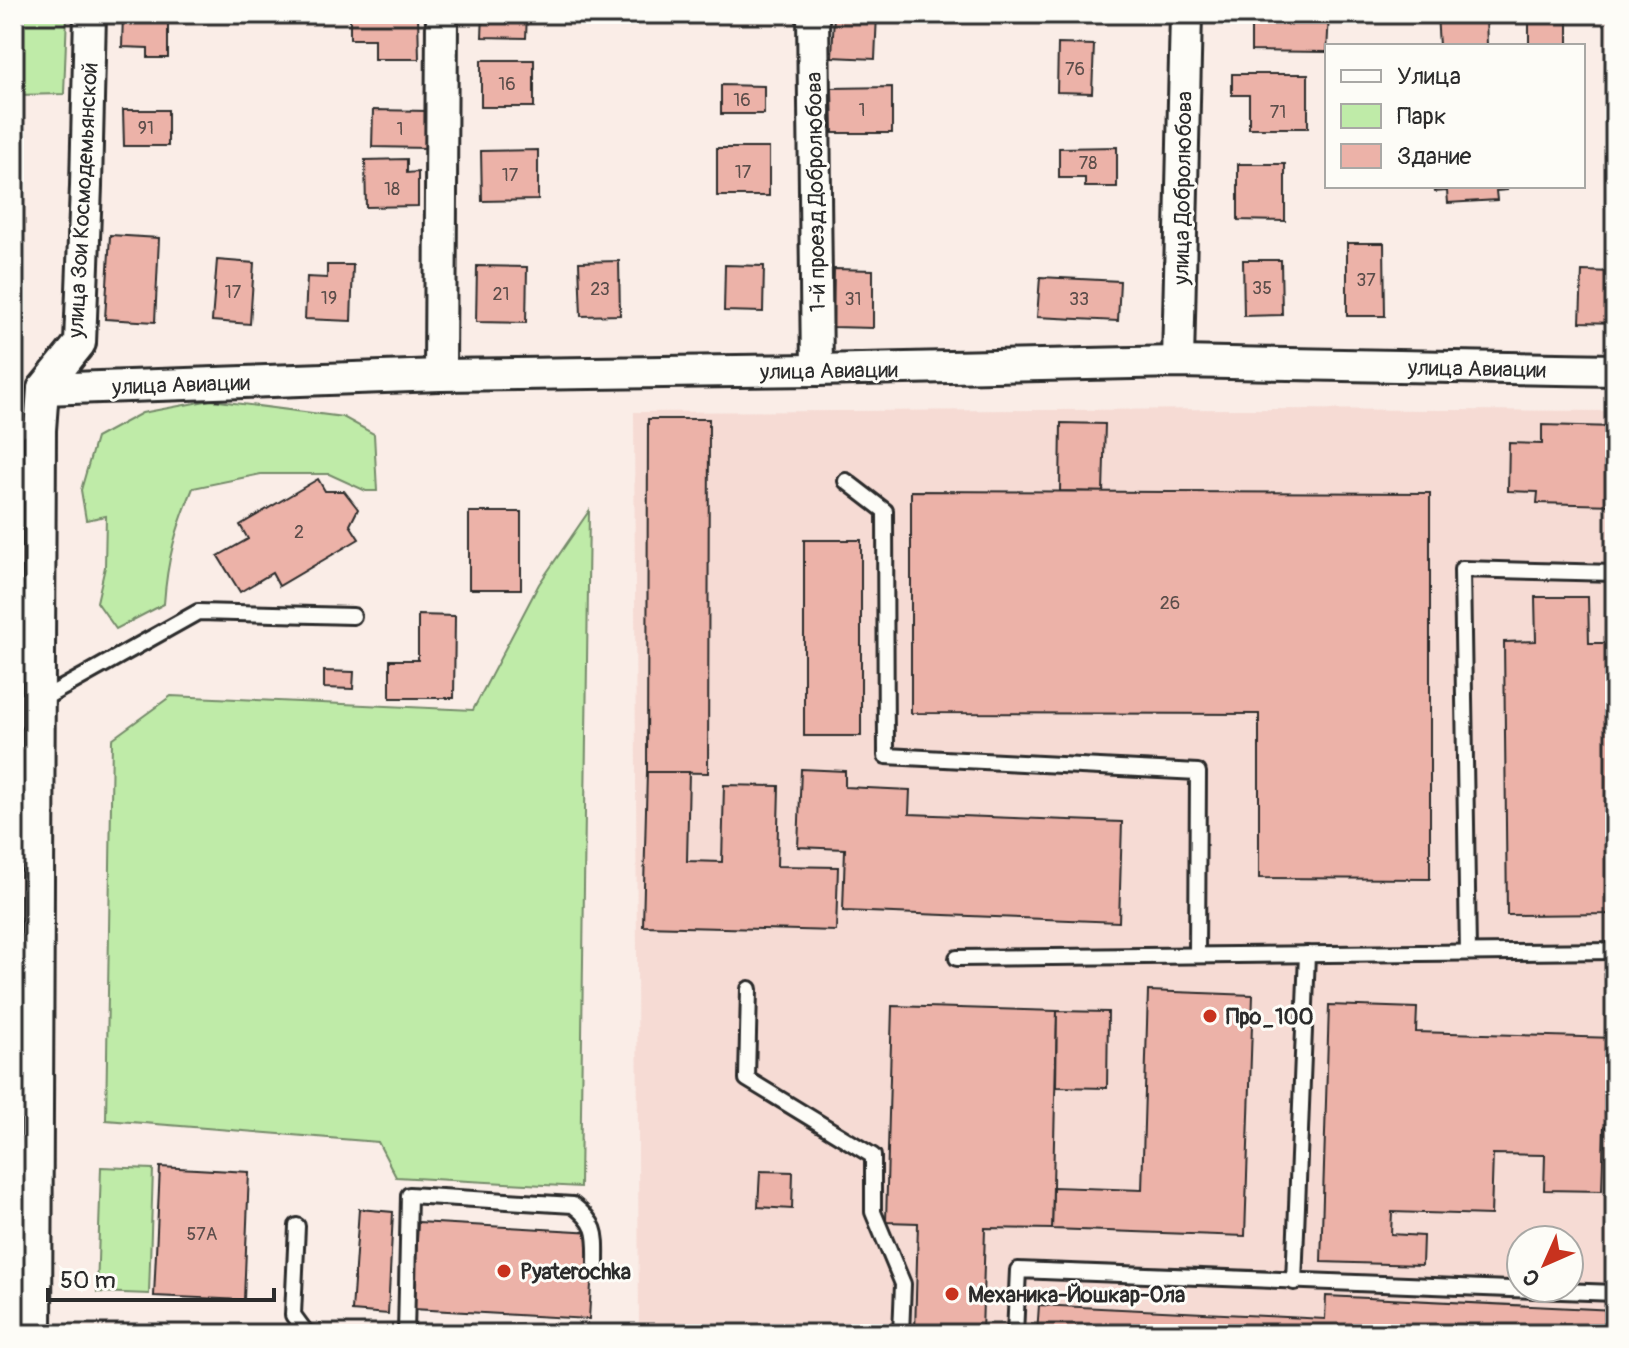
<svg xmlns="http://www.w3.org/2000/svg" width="1629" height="1348" viewBox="0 0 1629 1348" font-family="Pangolin,sans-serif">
<rect width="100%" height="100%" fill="#faede7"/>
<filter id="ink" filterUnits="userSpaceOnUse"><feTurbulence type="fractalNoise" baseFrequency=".0125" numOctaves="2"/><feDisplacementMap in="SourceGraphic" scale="16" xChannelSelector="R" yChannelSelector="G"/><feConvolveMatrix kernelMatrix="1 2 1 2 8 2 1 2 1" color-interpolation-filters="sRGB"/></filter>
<g filter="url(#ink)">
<path fill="#f6dbd4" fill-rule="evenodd" d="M1244 409 1615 411V1334H639L634 412ZM1521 1240H1569V1288H1521Z"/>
<g fill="#bfeba8" stroke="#758b6a" stroke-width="2">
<path d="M14 14H67L64 94 14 95Z"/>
<path d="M211 400 343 417 374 434 377 491H366L329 474H261L193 488C176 529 167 559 164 604L116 629 97 602 105 567 106 516 86 520 81 490 96 438 142 413Z"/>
<path d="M589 511 580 1187 396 1177 378 1142 106 1120 112 739 171 696 473 710 539 584Z"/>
<path d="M101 1167 153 1169 149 1294 97 1292Z"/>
</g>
<g fill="#ecb2a8" stroke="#2b2b2b" stroke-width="2">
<path d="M123 14H168V58H148V48L122 47Z"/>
<path d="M350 14H418L419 59H374V39H350Z"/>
<path d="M483 14H527L526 38 482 37Z"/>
<path d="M834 14H877L875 59 832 57Z"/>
<path d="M1251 14H1329L1327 52 1251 51Z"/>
<path d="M1437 14H1486L1487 46H1439Z"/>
<rect x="1529" y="14" width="39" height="32"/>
<path d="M1058 44 1094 45 1092 93 1057 92Z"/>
<rect x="481" y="60" width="53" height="47"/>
<path d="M1232 74H1308V128H1249V95H1232Z"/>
<path d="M721 85 764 86V114H721Z"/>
<path d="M892 87V133H833L832 88Z"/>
<path d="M123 110H168V146H124Z"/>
<path d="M373 110 429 111 427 148 372 147Z"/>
<path d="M1117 147V187H1085V178H1059V148Z"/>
<rect x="717" y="148" width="52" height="48"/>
<path d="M538 150V200L482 201 481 151Z"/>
<path d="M407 159V173L418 172V206L366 207 365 160Z"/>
<path d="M1238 164H1285V221L1238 220Z"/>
<path d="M1434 186H1506L1507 190 1496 191 1497 200 1448 203 1447 191 1435 192Z"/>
<path d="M110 235 159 238 155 322 105 319Z"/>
<path d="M1347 243H1384L1385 316H1347Z"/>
<path d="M217 260 254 263 250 324 212 321Z"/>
<path d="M1243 260H1281L1282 315 1244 316Z"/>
<path d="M619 261 620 315 581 316 579 262Z"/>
<path d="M327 265H353L351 321 305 319 307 277 327 278Z"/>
<path d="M725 265 764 266 763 312 724 311Z"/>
<path d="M477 266 527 267 526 323 476 322Z"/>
<path d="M834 269 873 270V328L833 327Z"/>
<path d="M1582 271 1615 272V323L1580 322Z"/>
<path d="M1040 277 1120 281 1118 321 1037 317Z"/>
<path d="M648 419H709L708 773 647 772Z"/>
<path d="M1061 423 1105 424 1103 492 1060 491Z"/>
<path d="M1542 425 1615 427V505L1537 503 1538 492 1508 491 1509 443 1542 444Z"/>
<path d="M318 479 325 491H344L358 509 350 525 359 539 279 586 272 573 240 592 218 556 248 539 240 525Z"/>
<path d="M911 491 1430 493V879L1259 878V714L911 713Z"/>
<rect x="469" y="512" width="52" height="77"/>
<rect x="804" y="540" width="57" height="196"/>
<path d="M1535 597H1588L1589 643H1615V914L1507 915 1504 642 1536 641Z"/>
<path d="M418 615 455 616 454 698H390V660H418Z"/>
<path d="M324 671 354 672 353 689 324 688Z"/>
<path d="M801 769 845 771V787L910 790 909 814 1122 822 1119 922 843 911 845 849 798 847Z"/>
<path d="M647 772H689L687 861 722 862 724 785 779 786 777 866 838 867 836 931 643 926Z"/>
<path d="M1148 991 1253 995 1245 1236 1052 1229 1053 1187 1142 1190Z"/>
<path d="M1329 1005 1417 1008 1416 1032 1615 1038V1127H1604L1602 1191 1544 1190 1545 1155 1493 1154 1491 1215 1392 1212 1391 1234 1423 1236 1422 1265 1321 1262Z"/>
<path d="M892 1006 1057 1011 1052 1229 985 1228 982 1334 915 1333 918 1223 886 1222Z"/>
<path d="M1057 1011 1108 1012 1107 1088 1056 1087Z"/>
<path d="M160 1167 249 1172 244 1300 154 1296Z"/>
<path d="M760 1171 793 1172 792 1209 758 1207Z"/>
<path d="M359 1209 393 1212 388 1314 352 1311Z"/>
<path d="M418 1222 594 1232 589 1319 413 1309Z"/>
<path d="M1326 1296 1615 1310V1334H1037L1039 1305 1325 1319Z"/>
</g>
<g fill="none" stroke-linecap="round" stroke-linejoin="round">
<defs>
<g id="lane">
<path d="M14 428 40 430"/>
<path d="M846 481 885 511 886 756 1198 772 1197 955"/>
<path d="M39 701 198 612 353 616"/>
<path d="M1468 952 1462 569 1615 573"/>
<path d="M957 958 1615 951"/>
<path d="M749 989 747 1079 873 1156V1212L903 1284 901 1334"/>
<path d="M297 1226 293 1315 307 1334H311"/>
<path d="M1294 1282 1307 954"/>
<path d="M406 1334 409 1195 573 1205C599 1225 596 1235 596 1266"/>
<path d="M1015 1334 1018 1270 1615 1293"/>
</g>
<g id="street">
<path d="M813 14 817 370"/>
<path d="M1178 362 1186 14"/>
<path d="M440 375 442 14"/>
<path d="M43 389 440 375 817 370 1178 362 1615 370"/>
<path d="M36 1334 40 430 43 389 80 343 86 186 90 14"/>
</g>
</defs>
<use href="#lane" stroke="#2b2b2b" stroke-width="20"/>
<use href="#street" stroke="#2b2b2b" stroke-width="36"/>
<use href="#lane" stroke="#fdfcf7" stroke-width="14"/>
<use href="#street" stroke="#fdfcf7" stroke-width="30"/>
</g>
</g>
<g fill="#c8321e" stroke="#fdfcf7" stroke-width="3">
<circle cx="1210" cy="1016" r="8"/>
<circle cx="504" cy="1271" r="8"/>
<circle cx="952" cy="1294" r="8"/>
</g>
<g text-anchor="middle" stroke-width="6" stroke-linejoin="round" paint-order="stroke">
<g font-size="18" fill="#5b4d4a">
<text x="1075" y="75">76</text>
<text x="507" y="90">16</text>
<text x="742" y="106">16</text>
<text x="862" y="116">1</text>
<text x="1278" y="118">71</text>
<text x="146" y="134">91</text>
<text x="400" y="135">1</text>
<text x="1088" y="169">78</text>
<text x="743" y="178">17</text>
<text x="510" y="181">17</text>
<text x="392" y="195">18</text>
<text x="1366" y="286">37</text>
<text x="1262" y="294">35</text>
<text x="600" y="295">23</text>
<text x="233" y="298">17</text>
<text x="501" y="300">21</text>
<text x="329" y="304">19</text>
<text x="853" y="305">31</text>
<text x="1079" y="305">33</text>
<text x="299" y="538">2</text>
<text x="1170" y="609">26</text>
<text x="202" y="1240">57А</text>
</g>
<g font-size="22" fill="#2b2b2b" stroke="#fdfcf7">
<text transform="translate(1182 188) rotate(-89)" y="8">улица Добролюбова</text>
<text transform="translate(815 192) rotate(-91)" y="8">1-й проезд Добролюбова</text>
<text transform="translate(82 200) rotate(-87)" y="8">улица Зои Космодемьянской</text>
<text transform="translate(1477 368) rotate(1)" y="8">улица Авиации</text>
<text transform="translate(829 370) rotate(-1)" y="8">улица Авиации</text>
<text transform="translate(181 384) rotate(-2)" y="8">улица Авиации</text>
</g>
<g font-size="22" font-weight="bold" fill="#2b2b2b" stroke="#fdfcf7" text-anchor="start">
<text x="1226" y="1024">Про_100</text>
<text x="520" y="1279">Pyaterochka</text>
<text x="968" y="1302">Механика-Йошкар-Ола</text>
</g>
</g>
<rect width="1629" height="1348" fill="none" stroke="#fdfcf7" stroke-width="48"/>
<rect x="24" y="24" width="1581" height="1300" fill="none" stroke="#2b2b2b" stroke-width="3" filter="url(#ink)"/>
<rect x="1325" y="44" width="260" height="144" fill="#fdfcf7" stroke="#a9a8a5" stroke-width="2"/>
<rect x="1341" y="70" width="40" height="12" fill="#fdfcf7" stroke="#a9a8a5" stroke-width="2"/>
<text x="1397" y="84" font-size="24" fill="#2b2b2b">Улица</text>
<rect x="1341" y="104" width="40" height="24" fill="#bfeba8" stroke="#a9a8a5" stroke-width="2"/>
<text x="1397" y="124" font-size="24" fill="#2b2b2b">Парк</text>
<rect x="1341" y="144" width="40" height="24" fill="#ecb2a8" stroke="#a9a8a5" stroke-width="2"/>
<text x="1397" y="164" font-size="24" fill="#2b2b2b">Здание</text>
<g transform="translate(1545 1264) rotate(225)"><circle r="38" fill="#fdfcf7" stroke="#a9a8a5" stroke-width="2"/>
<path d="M0-6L14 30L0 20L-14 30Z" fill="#c8321e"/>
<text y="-12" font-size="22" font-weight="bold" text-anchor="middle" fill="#2b2b2b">С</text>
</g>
<path d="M48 1288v12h226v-12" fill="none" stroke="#2b2b2b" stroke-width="4"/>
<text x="60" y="1288" font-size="24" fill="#2b2b2b" stroke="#fdfcf7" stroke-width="6" paint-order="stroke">50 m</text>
</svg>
